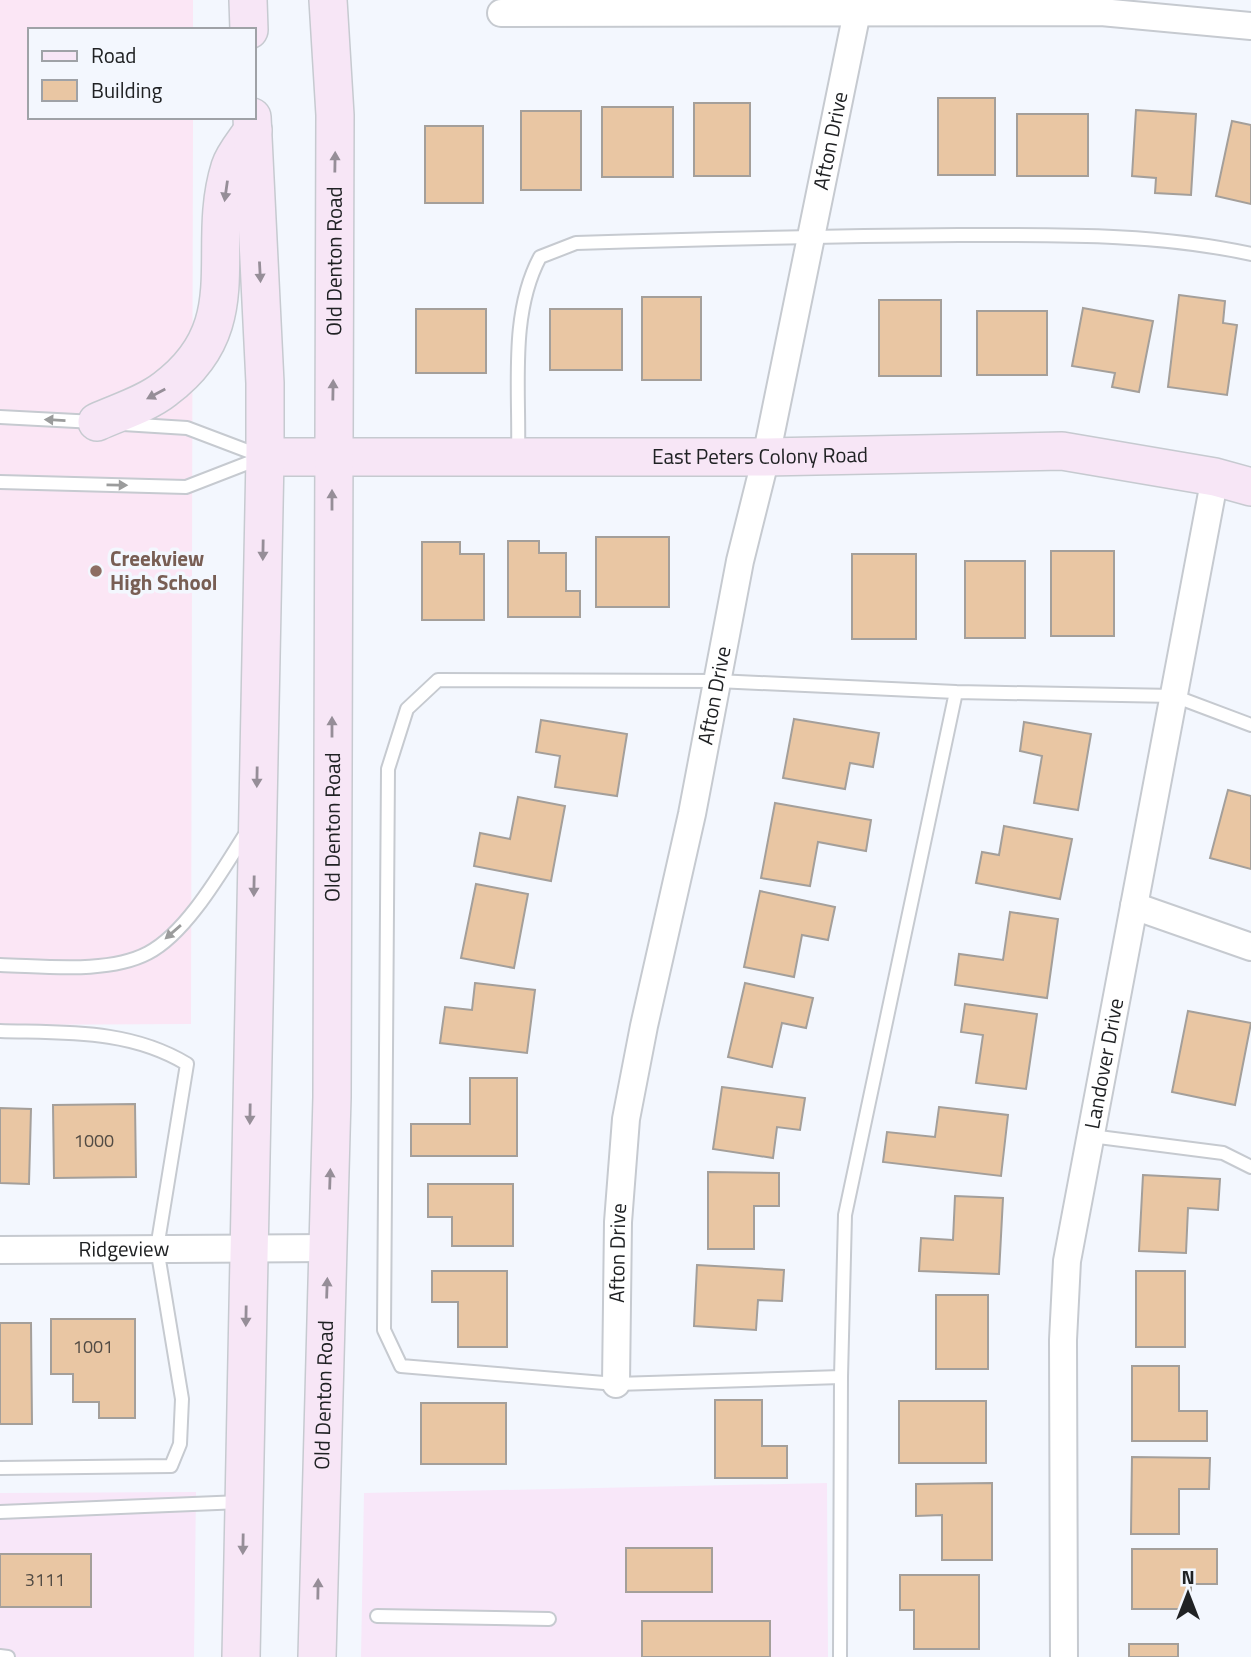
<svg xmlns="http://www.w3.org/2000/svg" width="1251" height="1657" viewBox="0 0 1251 1657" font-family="'Titillium Web',sans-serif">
<rect width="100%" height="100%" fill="#f3f7fe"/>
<g fill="#f8e7f9">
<path d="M827 1483 828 1657H361L364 1493Z"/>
<path d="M196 1492 194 1657H0V1493Z"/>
</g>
<path fill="#fbe6f5" d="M0 0H193V30H30V117H193L191 1024 0 1025Z"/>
<g fill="#e9c6a3" stroke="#a49f9a" stroke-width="2">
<rect x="938" y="98" width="57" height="77"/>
<rect x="694" y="103" width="56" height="73"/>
<rect x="602" y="107" width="71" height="70"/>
<path d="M1136 110 1196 114 1191 195 1155 193 1156 178 1132 176Z"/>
<rect x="521" y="111" width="60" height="79"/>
<rect x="1017" y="114" width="71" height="62"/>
<path d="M1232 121 1251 125V204L1216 196Z"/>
<rect x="425" y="126" width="58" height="77"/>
<path d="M1179 295 1225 301 1223 323 1237 325 1227 395 1168 387Z"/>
<rect x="642" y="297" width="59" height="83"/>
<rect x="879" y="300" width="62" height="76"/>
<path d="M1083 308 1153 321 1139 392 1112 387 1115 373 1072 366Z"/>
<rect x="416" y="309" width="70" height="64"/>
<rect x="550" y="309" width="72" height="61"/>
<rect x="977" y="311" width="70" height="64"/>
<rect x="596" y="537" width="73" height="70"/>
<path d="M508 541H539V553H566V591H580V617H508Z"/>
<path d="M422 542H460V554H484V620H422Z"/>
<rect x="1051" y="551" width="63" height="85"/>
<rect x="852" y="554" width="64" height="85"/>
<rect x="965" y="561" width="60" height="77"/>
<path d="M794 719 879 733 873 767 850 763 845 789 783 778Z"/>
<path d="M541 720 627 734 617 796 555 787 560 756 536 752Z"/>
<path d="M1024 722 1091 734 1078 810 1034 803 1042 756 1020 751Z"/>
<path d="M1228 790 1251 796V869L1210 858Z"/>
<path d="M518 797 565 806 551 881 474 866 480 833 510 839Z"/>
<path d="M775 803 871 820 866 851 818 842 810 886 761 878Z"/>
<path d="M1004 826 1072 839 1060 899 976 883 982 852 999 855Z"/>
<path d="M476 884 528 894 514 968 461 958Z"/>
<path d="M760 891 835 907 828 940 802 935 794 977 744 967Z"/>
<path d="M1010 912 1058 919 1047 998 955 985 959 954 1003 960Z"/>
<path d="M475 983 535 990 527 1053 440 1043 445 1007 472 1010Z"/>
<path d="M745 983 813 998 806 1028 782 1023 772 1067 728 1057Z"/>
<path d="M965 1004 1037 1014 1026 1089 976 1083 983 1035 961 1032Z"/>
<path d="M1188 1011 1251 1023 1235 1105 1172 1092Z"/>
<path d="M470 1078H517V1156H411V1124H470Z"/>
<path d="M722 1087 805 1098 800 1130 777 1127 773 1158 713 1149Z"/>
<path d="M135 1104 136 1177 54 1178 53 1105Z"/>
<path d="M939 1107 1008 1115 1001 1176 883 1162 887 1132 935 1137Z"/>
<path d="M0 1108 31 1109 29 1184 0 1183Z"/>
<path d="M708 1172 779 1173V1206H754V1249H708Z"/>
<path d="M1143 1175 1220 1179 1218 1210 1188 1208 1186 1253 1139 1251Z"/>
<path d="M428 1184H513V1246H452V1217H428Z"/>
<path d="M955 1196 1003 1198 999 1274 919 1271 921 1238 953 1240Z"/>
<path d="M697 1265 784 1270 782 1301 758 1300 756 1330 694 1326Z"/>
<path d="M432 1271H507V1347H458V1302H432Z"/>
<rect x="1136" y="1271" width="49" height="76"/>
<rect x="936" y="1295" width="52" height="74"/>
<path d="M51 1319H135V1418H99V1402H73V1374H51Z"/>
<path d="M0 1323H31L32 1424H0Z"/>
<path d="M1132 1366H1179V1411H1207V1441H1132Z"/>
<path d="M715 1400H762V1446H787V1478H715Z"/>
<rect x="899" y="1401" width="87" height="62"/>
<rect x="421" y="1403" width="85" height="61"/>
<path d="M1132 1457 1210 1458 1209 1489H1179V1534H1131Z"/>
<path d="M992 1483V1560H942V1515L916 1516V1484Z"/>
<rect x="626" y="1548" width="86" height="44"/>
<path d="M1132 1549H1217V1584H1191V1609H1132Z"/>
<rect x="0" y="1554" width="91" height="53"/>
<path d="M900 1575H979V1649H914V1610H900Z"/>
<rect x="642" y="1621" width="128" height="36"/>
<rect x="1129" y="1644" width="49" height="13"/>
</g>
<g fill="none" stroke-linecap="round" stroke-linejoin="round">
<defs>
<g id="lane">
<path d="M0 417 95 422"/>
<path d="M123 424 187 428 261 456"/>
<path d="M518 455C520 390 509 315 540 257L576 243C704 239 832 236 959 235 1056 235 1157 233 1251 254"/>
<path d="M0 482 186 487 261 458"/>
<path d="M956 692 717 681 438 680 407 709 388 769 384 1330 401 1366 616 1384 841 1377 845 1215 956 692 1174 696 1251 725"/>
<path d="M0 965C45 966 108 974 148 953 187 933 223 869 246 833"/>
<path d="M0 1031C66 1033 129 1029 187 1064L157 1248 182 1399 180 1444 171 1466 0 1468"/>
<path d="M1091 1136 1223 1153 1251 1167"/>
<path d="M0 1512 241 1502"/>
<path d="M377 1616 549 1619"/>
<path d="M0 1656 8 1657"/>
<path d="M840 1657 841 1377"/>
</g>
<g id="street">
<path d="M501 13 1101 12 1251 26"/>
<path d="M1134 906 1251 947"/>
<path id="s1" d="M0 1250 328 1248"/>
<path id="s2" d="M616 1384 618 1222 626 1119 644 1026 692 814 740 561 766 457 857 12"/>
<path id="s3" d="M1064 1657 1063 1340 1067 1261 1215 477"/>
</g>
<g id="secondary">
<path d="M248 0 249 30"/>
<path d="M97 422C119 412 146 404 165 389 251 325 204 250 230 167 234 154 246 141 253 130"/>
<path id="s4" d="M265 457H766L1062 451 1215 477 1251 487"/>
<path d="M241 1657 265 457V383L252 117"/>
<path id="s5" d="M317 1657 332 1097 335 115 328 0"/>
</g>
</defs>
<use href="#lane" stroke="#c6cad0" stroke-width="16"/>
<use href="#street" stroke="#c6cad0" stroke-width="30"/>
<use href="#secondary" stroke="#c6cad0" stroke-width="40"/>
<use href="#lane" stroke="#fff" stroke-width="12"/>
<use href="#street" stroke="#fff" stroke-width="26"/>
<use href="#secondary" stroke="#f7e6f6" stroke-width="37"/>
</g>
<defs><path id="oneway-solid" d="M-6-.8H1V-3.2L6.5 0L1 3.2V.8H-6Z" transform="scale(1.75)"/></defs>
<g fill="#968e98">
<use href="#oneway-solid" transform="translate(335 162) rotate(-89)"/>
<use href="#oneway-solid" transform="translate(226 191) rotate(98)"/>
<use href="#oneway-solid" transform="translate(260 272) rotate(87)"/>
<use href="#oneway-solid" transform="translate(333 390) rotate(-89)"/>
<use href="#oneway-solid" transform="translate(156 394) rotate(152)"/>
<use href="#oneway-solid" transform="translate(332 500) rotate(-90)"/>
<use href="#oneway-solid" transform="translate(263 550) rotate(91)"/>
<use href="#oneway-solid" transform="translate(332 727) rotate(-90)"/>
<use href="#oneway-solid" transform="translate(257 777) rotate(91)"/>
<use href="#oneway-solid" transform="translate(254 886) rotate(91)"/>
<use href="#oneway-solid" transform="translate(250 1114) rotate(91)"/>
<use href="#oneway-solid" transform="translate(330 1179) rotate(-88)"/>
<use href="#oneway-solid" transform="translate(327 1288) rotate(-88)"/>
<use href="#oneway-solid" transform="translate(246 1316) rotate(91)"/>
<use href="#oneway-solid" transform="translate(243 1544) rotate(91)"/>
<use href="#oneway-solid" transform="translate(318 1589) rotate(-89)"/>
</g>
<g fill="#9b9c9c">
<use href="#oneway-solid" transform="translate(55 420) rotate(-177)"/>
<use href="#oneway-solid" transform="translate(117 485) rotate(1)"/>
<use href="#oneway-solid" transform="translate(173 932) rotate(139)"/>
</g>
<circle fill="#8d6e63" stroke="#f3f7fe" stroke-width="2.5" cx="96" cy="571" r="7"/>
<g text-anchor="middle" stroke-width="7" stroke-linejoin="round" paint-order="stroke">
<g font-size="18" fill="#524b44">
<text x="94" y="1147">1000</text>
<text x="93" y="1353">1001</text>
<text x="45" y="1586">3111</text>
</g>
<g font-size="21" fill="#202224" stroke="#f3f7fe">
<text dy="7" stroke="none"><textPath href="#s2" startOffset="1265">Afton Drive</textPath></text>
<text dy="7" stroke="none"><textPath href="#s5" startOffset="1396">Old Denton Road</textPath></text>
<text dy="7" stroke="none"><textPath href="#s4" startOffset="495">East Peters Colony Road</textPath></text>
<text dy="7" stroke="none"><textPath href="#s2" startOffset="698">Afton Drive</textPath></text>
<text dy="7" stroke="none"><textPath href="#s5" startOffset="830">Old Denton Road</textPath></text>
<text dy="7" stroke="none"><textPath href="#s3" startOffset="597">Landover Drive</textPath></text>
<text dy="7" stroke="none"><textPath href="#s1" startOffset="124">Ridgeview</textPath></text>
<text dy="7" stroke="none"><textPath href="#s2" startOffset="131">Afton Drive</textPath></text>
<text dy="7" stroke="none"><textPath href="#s5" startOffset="262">Old Denton Road</textPath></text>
</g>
<g font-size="21" font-weight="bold" fill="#785e54" stroke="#f3f7fe" text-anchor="start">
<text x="110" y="566">Creekview<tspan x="110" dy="24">High School</tspan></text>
</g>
</g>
<rect x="28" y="28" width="228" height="91" fill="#f3f7fe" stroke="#9fa2a7" stroke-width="2"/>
<rect x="42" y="51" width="35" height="10" fill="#f7e6f6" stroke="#9fa2a7" stroke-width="2"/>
<text x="91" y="63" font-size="21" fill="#202224">Road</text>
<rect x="42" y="80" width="35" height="21" fill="#e9c6a3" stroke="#9fa2a7" stroke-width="2"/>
<text x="91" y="98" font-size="21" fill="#202224">Building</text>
<g transform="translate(1188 1594)" stroke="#f3f7fe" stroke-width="5" paint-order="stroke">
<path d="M0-5L12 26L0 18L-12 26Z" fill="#202224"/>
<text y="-10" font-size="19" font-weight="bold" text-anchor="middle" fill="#202224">N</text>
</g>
</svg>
